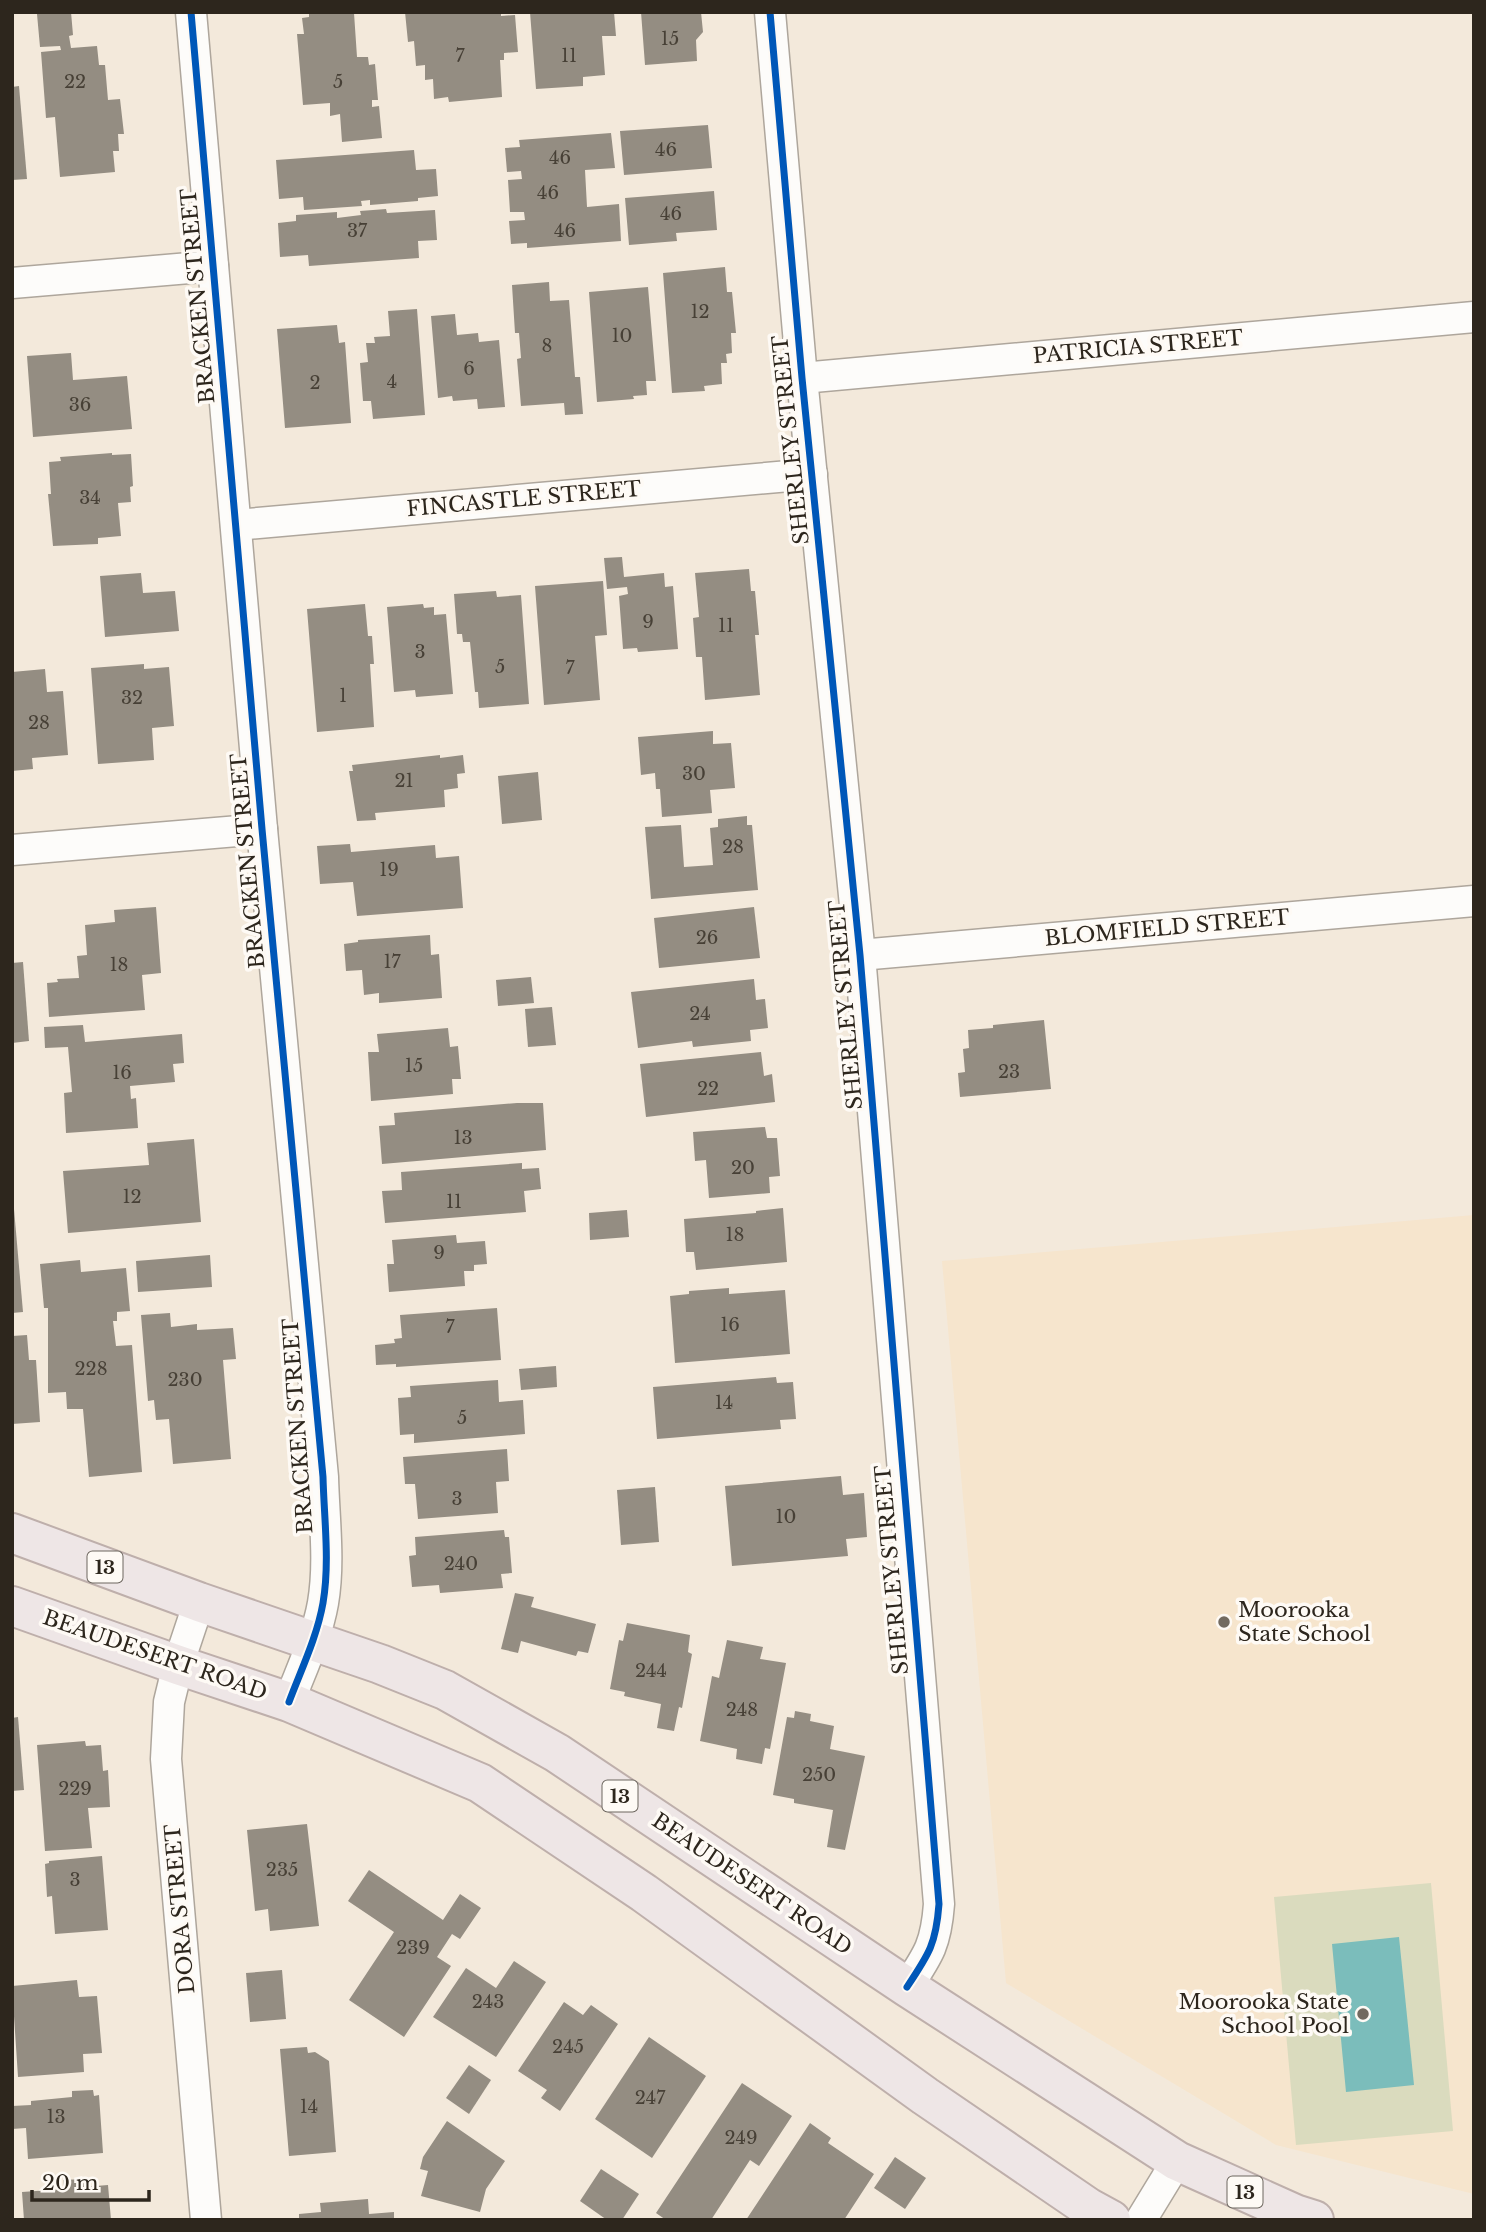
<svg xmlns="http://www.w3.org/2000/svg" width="1486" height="2232" viewBox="0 0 1486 2232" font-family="'Libre Baskerville',serif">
<rect width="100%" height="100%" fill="#f3e9db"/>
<path fill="#f6e5cd" d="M1474 1215V2194L1276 2145 1006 1983 942 1261Z"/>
<path fill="#dadbbe" d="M1431 1883 1453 2131 1296 2145 1274 1897Z"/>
<path fill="#7bbdbb" d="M1399 1937 1414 2085 1346 2092 1332 1944Z"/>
<g fill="#948d82">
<path d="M71 12 73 35 69 36 71 48 97 46 99 65H105L108 100 120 99 124 134H118L119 151H113L115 172 60 177 55 117 46 118 41 52 61 50 60 46 40 47 37 14Z"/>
<path d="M309 12 354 13 357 57H368L369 65 375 64 378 100H372V107L379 106 382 138 342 142 340 114 330 116V103L303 105 297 34H304L302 18 309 17Z"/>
<path d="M405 12H501V16L515 15 518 52 504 53V60H500L502 97 449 102 448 97 434 99 433 79 425 80V65L416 66 414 41 408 42Z"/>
<path d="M530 12H614L616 36H602L605 75 583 77V86L536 89Z"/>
<path d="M641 12H701L703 32 696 40 697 61 645 65Z"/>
<path d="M19 86 27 179 12 180V87Z"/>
<path d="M708 125 712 168 624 175 620 131Z"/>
<path d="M611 133 615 168 585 170 587 207 619 204 621 241 527 248V243L511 244 509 221 525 220 524 212H510L508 180 522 179 521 171 507 172 505 148 520 147 519 140Z"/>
<path d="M414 150 416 170 436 169 438 196 418 198V201L370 205V200L361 201 362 206 304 210 303 197 279 199 276 160Z"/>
<path d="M714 191 717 230 676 233 677 241 629 245 625 198Z"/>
<path d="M386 209 387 213 435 210 437 240 418 241 419 258 309 266 308 255 280 257 278 223 296 221V215L337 212V218L361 215 360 211Z"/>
<path d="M725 267 727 292H732L736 333H731L732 353 726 354 727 363H721L722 384 704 386 705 391 672 393 663 273Z"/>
<path d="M549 282 550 301 569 300 575 377H580L583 414 565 415 564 403 521 406 517 359 521 358 519 333H515L512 285Z"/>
<path d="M648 287 656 381H646L647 395 633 396 634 399 597 402 589 292Z"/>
<path d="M417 309 425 415 373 419 371 401H363L360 363 368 362 366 343H375L374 337 390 336 388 311Z"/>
<path d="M455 314 457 335 478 333 479 342 499 340 505 407 478 409 477 399 453 401 452 396 438 398 431 316Z"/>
<path d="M337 325 339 343 345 342 351 423 285 428 277 329Z"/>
<path d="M71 353 73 380 127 376 132 429 33 437 27 356Z"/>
<path d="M112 453V455L131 454 133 486 130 487 131 502 118 503 121 536 98 538V544L53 546 48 494H51L49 462 61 461 60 457Z"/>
<path d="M622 557 624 577 664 573 665 587 673 586 678 649 638 652 637 648 623 649 619 596 628 594 627 587 607 589 604 558Z"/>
<path d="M749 569 751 591H755L759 635H755L760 695 705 700 702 657H696L693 618 699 617 695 573Z"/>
<path d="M141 573 143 593 175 591 179 631 105 637 100 576Z"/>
<path d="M603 581 607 635 595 636 600 700 544 705 535 586Z"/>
<path d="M496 591 497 597 521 595 529 704 479 708 478 692H475L470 642H463L462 634H457L454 594Z"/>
<path d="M365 604 368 636H372L374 664H370L374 727 317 732 307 609Z"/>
<path d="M423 604 424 608 434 607V615L446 614 453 694 416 697 415 690 394 692 387 607Z"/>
<path d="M144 664V669L169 667 174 726 152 728 154 760 98 764 91 668Z"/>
<path d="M45 669 47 692 63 691 68 755 32 758 33 769 12 771V672Z"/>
<path d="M713 731V744L731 743 735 788 710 790 712 813 662 817 660 789H656L655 773 641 775 638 737Z"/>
<path d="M440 755V758L463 755 465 773 457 774 458 788 444 790 445 807 375 813 376 820 357 821 349 771H353L352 765Z"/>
<path d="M538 772 542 820 502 824 498 776Z"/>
<path d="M747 816V825H752L758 890 651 899 645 827 681 825 684 867 713 865 710 828 718 827V819Z"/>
<path d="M350 844 351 852 435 845 436 858 459 856 463 908 357 916 353 882 320 884 317 846Z"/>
<path d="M156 907 161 973 142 975 145 1010 49 1017 47 983 58 982 57 979 79 978 77 956 87 955 85 925 115 922 114 910Z"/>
<path d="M754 907 760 958 659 968 654 918Z"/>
<path d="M430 935 431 955 439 954 442 998 379 1003V993L364 995 362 970 346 971 344 944 358 942V940Z"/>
<path d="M23 962 29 1041 12 1043V963Z"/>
<path d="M531 977 534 1003 498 1006 496 980Z"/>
<path d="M754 979 756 1000 765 999 768 1028 750 1030 751 1041 693 1047 692 1041 638 1048 631 992Z"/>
<path d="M552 1007 556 1045 528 1047 525 1009Z"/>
<path d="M1044 1020 1051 1089 960 1097 958 1073 965 1072 963 1049 969 1048 968 1030 993 1028V1025Z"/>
<path d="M83 1025 85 1042 182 1034 184 1063 173 1064 175 1082 130 1086 131 1099 136 1098 138 1128 66 1133 64 1093 72 1092 68 1047 45 1048 44 1027Z"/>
<path d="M448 1028 450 1047 458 1046 461 1079H452L453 1094 371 1101 368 1052H379L377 1034Z"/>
<path d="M761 1052 764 1076 772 1074 775 1102 646 1117 640 1064Z"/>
<path d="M517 1103H543L546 1150 382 1164 379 1126 395 1125 394 1113Z"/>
<path d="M765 1127 767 1138H777L780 1176 769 1177 770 1193 709 1198 706 1160 695 1161 693 1132Z"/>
<path d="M194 1139 201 1222 68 1233 63 1171 149 1165 147 1143Z"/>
<path d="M522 1163V1169L539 1168 541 1189 524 1191 526 1212 385 1223 382 1191 402 1190 401 1172Z"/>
<path d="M783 1208 787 1262 696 1270 694 1252H686L684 1219 756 1213V1211Z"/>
<path d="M12 1209H14L23 1312 12 1313Z"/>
<path d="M627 1210 629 1237 590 1240 589 1213Z"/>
<path d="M456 1235 457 1243 485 1241 487 1264 474 1265V1271H464L465 1286 389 1292 387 1264H394L392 1240Z"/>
<path d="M210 1255 212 1287 138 1292 136 1261Z"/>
<path d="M80 1260 81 1272 126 1268 130 1311 117 1312V1321H113L116 1346 132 1345 142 1472 89 1477 83 1409H67L66 1392 48 1393V1308H44L40 1264Z"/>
<path d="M729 1288V1294L785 1290 790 1354 675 1363 670 1296 689 1294V1291Z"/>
<path d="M497 1308 501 1360 396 1367V1364L376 1365 375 1345 395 1343 394 1339 402 1338 400 1315Z"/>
<path d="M170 1313 171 1327 197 1324V1330L233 1328 236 1359 223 1360 231 1459 173 1464 169 1419 156 1420 154 1400 148 1401 141 1315Z"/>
<path d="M27 1335 29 1360H36L40 1422 12 1424V1336Z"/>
<path d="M556 1366 557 1387 521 1390 519 1369Z"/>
<path d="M776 1377 777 1383 793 1382 796 1419 780 1420 781 1429 657 1439 653 1387Z"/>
<path d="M498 1380 499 1402 523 1400 525 1434 414 1443V1434L400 1435 398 1398 411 1397 410 1386Z"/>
<path d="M507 1449 509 1481 496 1482 498 1513 418 1519 415 1484H405L403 1457Z"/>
<path d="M841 1476 843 1495 864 1493 867 1537 846 1539 848 1556 732 1566 725 1486Z"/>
<path d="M655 1487 659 1542 621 1545 617 1490Z"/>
<path d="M504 1530 505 1537H509L512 1573 501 1574 503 1588 440 1593 439 1585 412 1587 409 1556 416 1555 415 1537Z"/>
<path d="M515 1593 534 1597 531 1607 596 1624 588 1653 578 1651 576 1656 521 1641 518 1653 501 1649Z"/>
<path d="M627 1623 690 1635 688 1652 692 1654 682 1708 679 1707 674 1731 657 1728 661 1704 624 1696 625 1692 610 1689 619 1640 623 1641Z"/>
<path d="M727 1640 763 1647 760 1659 786 1663 770 1749 765 1748 762 1764 736 1759 737 1749 700 1741 712 1676 719 1678Z"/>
<path d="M795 1711 811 1714 810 1721 834 1726 830 1749 865 1756 845 1850 827 1847 833 1810 794 1803V1799L773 1795 787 1717 794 1718Z"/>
<path d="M18 1717 24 1790 12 1791V1718Z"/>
<path d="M85 1741 86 1746 101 1745 103 1771 108 1770 110 1807 88 1808 92 1848 45 1851 37 1745Z"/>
<path d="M307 1824 319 1926 270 1931 268 1909 255 1911 247 1830Z"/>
<path d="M102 1856 108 1930 55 1934 52 1896 47 1897 45 1864 49 1863V1861Z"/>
<path d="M369 1870 443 1920 460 1894 481 1908 460 1939 452 1934 437 1957 451 1966 404 2037 349 2000 394 1932 348 1901Z"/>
<path d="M514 1961 546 1982 496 2057 433 2017 466 1968 496 1988Z"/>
<path d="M282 1970 286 2019 250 2022 246 1973Z"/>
<path d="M77 1980 79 1997 97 1996 102 2053 83 2054 84 2072 18 2077 12 1986Z"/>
<path d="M564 2002 583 2015 591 2005 618 2024 560 2111 541 2098 547 2090 518 2071Z"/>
<path d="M649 2037 706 2076 652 2158 595 2119Z"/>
<path d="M307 2047 308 2053 315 2052 329 2061 336 2152 289 2156 280 2049Z"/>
<path d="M469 2065 491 2080 469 2114 446 2098Z"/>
<path d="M742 2083 792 2116 759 2166 750 2160 711 2220H666L656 2213Z"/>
<path d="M93 2090 94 2096 99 2095 103 2153 28 2159 26 2128 12 2129V2106L31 2105V2101L72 2097V2091Z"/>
<path d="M447 2121 505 2161 486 2189 480 2212 421 2196 428 2171 420 2169 423 2157Z"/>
<path d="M810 2123 831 2138 828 2143 874 2174 844 2220H746Z"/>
<path d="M895 2157 926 2178 905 2209 874 2188Z"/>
<path d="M601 2169 639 2194 622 2220H607L580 2201Z"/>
<path d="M83 2179 84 2187 108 2185 111 2220H24L22 2192 64 2189 63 2180Z"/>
<path d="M368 2199 369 2214 394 2212V2220H299V2214L321 2212 320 2203Z"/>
</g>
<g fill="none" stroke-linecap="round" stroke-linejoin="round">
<defs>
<g id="minor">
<path d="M191 12 262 829 323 1477C324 1518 330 1562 323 1603 317 1637 301 1670 289 1702"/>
<path d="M770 12 802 378 860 955 939 1904C936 1944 929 1954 907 1987"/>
<path d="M12 283 213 266"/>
<path d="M802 378 1474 317"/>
<path d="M236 525 812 474"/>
<path d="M12 850 262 829"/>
<path d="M860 955 1474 901"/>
<path d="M199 1602 178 1665 169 1702 166 1759 206 2220"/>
<path d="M1141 2220 1177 2161"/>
</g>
<g id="trunk">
<path d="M12 1533 199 1602 380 1664 445 1690 557 1753 907 1987 1177 2161 1295 2214 1314 2220"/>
<path d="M12 1606 178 1665 289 1702 480 1783 644 1893 925 2096 1089 2208 1111 2220"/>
</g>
</defs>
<use href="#minor" stroke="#aea69c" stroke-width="33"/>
<use href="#trunk" stroke="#beafab" stroke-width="42"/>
<use href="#minor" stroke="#fdfcfa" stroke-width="30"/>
<use href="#trunk" stroke="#eee6e6" stroke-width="38"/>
<defs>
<g id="cycleway">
<path d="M191 12 262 829 323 1477C324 1518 330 1562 323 1603 317 1637 301 1670 289 1702"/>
<path d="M770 12 802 378 860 955 939 1904C936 1944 929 1954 907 1987"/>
</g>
</defs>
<use href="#cycleway" stroke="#fefaf5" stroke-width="11"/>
<use href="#cycleway" stroke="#0057b8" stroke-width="7"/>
</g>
<g fill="#726a60" stroke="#fefaf5" stroke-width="2.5">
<circle cx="1224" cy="1622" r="7"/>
<circle cx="1363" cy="2014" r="7"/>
</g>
<g text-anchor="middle" stroke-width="7" stroke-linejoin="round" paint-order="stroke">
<g font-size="18" fill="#474036">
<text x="670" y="45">15</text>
<text x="460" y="62">7</text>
<text x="569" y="62">11</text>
<text x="75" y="88">22</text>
<text x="338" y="88">5</text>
<text x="666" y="156">46</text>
<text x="560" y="164">46</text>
<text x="548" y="199">46</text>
<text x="671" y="220">46</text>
<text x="357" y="237">37</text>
<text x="565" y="237">46</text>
<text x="700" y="318">12</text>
<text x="622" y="342">10</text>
<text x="547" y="352">8</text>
<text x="469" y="375">6</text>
<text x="392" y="388">4</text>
<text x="315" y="389">2</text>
<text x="80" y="411">36</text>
<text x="90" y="504">34</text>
<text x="648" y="628">9</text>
<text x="726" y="632">11</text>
<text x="420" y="658">3</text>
<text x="500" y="673">5</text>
<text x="570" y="674">7</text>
<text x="343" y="702">1</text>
<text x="132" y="704">32</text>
<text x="39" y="729">28</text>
<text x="694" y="780">30</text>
<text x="404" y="787">21</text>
<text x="733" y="853">28</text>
<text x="389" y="876">19</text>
<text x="707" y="944">26</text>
<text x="392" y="968">17</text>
<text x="119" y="971">18</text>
<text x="700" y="1020">24</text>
<text x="414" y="1072">15</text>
<text x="1009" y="1078">23</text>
<text x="122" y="1079">16</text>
<text x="708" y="1095">22</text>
<text x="463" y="1144">13</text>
<text x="743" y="1174">20</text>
<text x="132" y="1203">12</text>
<text x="454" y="1208">11</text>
<text x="735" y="1241">18</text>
<text x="439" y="1259">9</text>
<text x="730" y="1331">16</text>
<text x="450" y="1333">7</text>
<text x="91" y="1375">228</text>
<text x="185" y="1386">230</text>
<text x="724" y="1409">14</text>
<text x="462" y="1424">5</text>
<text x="457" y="1505">3</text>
<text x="786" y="1523">10</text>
<text x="461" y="1570">240</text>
<text x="651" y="1677">244</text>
<text x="742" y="1716">248</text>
<text x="819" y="1781">250</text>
<text x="75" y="1795">229</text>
<text x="282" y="1876">235</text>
<text x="75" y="1886">3</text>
<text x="413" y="1954">239</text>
<text x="488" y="2008">243</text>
<text x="568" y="2053">245</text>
<text x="650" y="2104">247</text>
<text x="309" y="2113">14</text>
<text x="56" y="2123">13</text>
<text x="741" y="2144">249</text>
</g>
<g fill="#fefaf5" stroke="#6c665e" stroke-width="2">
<rect x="87.5" y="1551.5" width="35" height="31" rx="5"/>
<rect x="602.5" y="1780.5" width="35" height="31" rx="5"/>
<rect x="1227.5" y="2176.5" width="35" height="31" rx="5"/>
</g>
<g font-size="19" font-weight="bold" fill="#2d261d">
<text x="105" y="1574">13</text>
<text x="620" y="1803">13</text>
<text x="1245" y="2199">13</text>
</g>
<g font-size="21" fill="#2d261d" stroke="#fefaf5">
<text transform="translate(198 296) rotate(-95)" y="7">BRACKEN STREET</text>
<text transform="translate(1138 347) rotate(-5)" y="7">PATRICIA STREET</text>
<text transform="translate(791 440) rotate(-96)" y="7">SHERLEY STREET</text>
<text transform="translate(524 499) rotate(-5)" y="7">FINCASTLE STREET</text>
<text transform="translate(248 861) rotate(-95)" y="7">BRACKEN STREET</text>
<text transform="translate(1167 928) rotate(-5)" y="7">BLOMFIELD STREET</text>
<text transform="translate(846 1005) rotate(-95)" y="7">SHERLEY STREET</text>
<text transform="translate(298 1426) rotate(-94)" y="7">BRACKEN STREET</text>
<text transform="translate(892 1570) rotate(-95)" y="7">SHERLEY STREET</text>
<text transform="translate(155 1655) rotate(19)" y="7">BEAUDESERT ROAD</text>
<text transform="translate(752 1884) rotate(34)" y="7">BEAUDESERT ROAD</text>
<text transform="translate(180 1909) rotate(-95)" y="7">DORA STREET</text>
</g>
<g font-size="21" fill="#2d261d" stroke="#fefaf5" text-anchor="start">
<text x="1238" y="1617">Moorooka<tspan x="1238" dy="24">State School</tspan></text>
<text x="1349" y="2009" text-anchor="end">Moorooka State<tspan x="1349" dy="24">School Pool</tspan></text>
</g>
</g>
<rect width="1486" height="2232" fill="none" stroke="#2d261d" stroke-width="28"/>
<path d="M32 2190v10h117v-10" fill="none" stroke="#2d261d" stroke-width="3.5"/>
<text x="42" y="2190" font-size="21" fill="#2d261d" stroke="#fefaf5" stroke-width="5" paint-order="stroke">20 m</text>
</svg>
